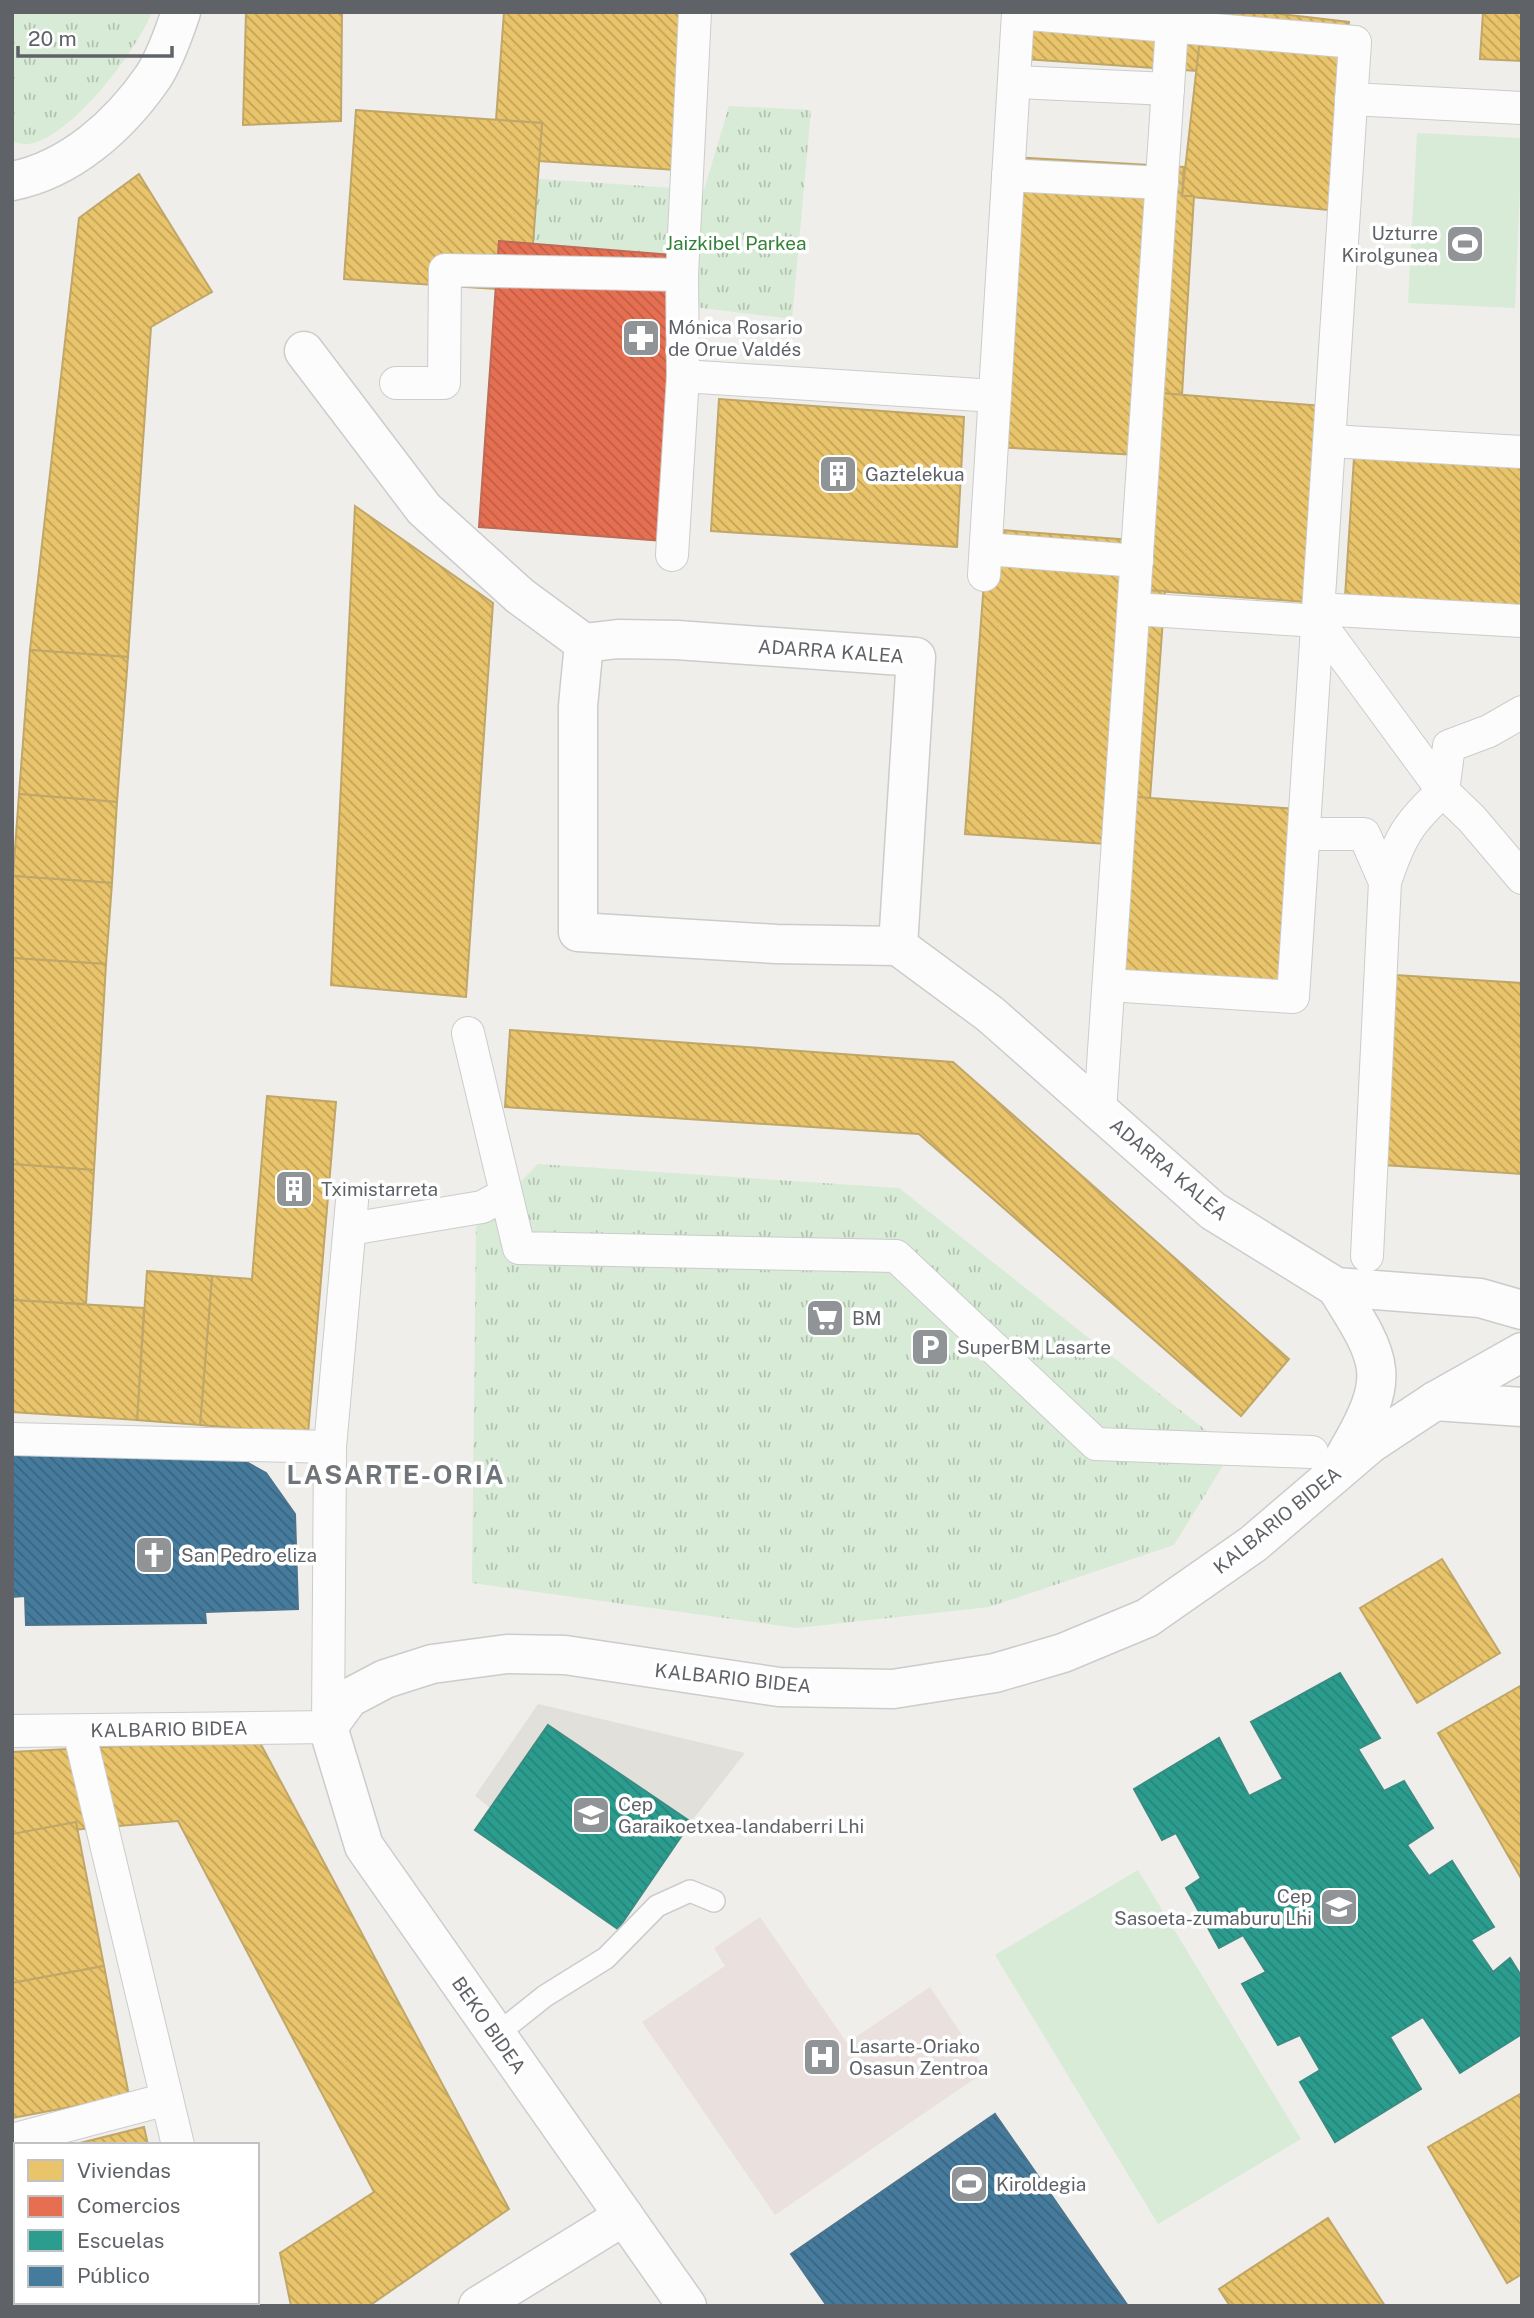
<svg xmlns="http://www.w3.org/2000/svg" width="1534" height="2318" viewBox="0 0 1534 2318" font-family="'Public Sans',sans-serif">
<defs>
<pattern id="park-tufts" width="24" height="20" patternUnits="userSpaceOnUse" patternTransform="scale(1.75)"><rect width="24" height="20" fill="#d8ebd6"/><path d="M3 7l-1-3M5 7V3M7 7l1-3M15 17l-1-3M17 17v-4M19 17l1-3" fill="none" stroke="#b2c2b1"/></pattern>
<pattern id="homes-back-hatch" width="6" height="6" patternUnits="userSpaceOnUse" patternTransform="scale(1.75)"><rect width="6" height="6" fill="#e9c46a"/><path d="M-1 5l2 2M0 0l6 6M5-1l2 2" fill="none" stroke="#c0a35b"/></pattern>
<pattern id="shops-back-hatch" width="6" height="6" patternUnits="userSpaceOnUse" patternTransform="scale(1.75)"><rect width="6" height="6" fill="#e76f51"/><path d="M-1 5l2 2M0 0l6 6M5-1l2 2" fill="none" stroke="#be5f47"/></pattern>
<pattern id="schools-back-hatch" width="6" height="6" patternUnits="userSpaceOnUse" patternTransform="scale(1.75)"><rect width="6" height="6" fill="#2a9d8f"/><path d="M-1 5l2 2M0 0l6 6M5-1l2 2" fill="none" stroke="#278479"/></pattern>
<pattern id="public-back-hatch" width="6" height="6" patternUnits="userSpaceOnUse" patternTransform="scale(1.75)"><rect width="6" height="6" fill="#457b9d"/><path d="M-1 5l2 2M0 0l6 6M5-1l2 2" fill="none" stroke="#3b647e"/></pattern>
</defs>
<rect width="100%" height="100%" fill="#efeeea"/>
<path fill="#e2e0da" d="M538 1704 745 1753 691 1822 618 1929 475 1830 490 1808 475 1796Z"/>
<path fill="#eae0de" d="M760 1917 847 2043 930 1987 986 2071 775 2215 642 2022 725 1966 714 1948Z"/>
<g fill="#d8ebd6">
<path d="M1417 133 1522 138 1515 308 1408 303Z"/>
<path d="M1138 1870 1301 2139 1158 2224 995 1955Z"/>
</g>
<g fill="url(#park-tufts)">
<path d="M12 12H152C137 50 71 139 28 144 24 145 17 142 12 142Z"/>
<path d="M729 106 811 110 792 319 685 306 516 270 526 178 704 190Z"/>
<path d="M538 1164 899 1188 1232 1451 1174 1545 989 1607 797 1628 472 1583 476 1227Z"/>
</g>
<g fill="url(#homes-back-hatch)" stroke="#c0a769" stroke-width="2">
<path d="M246 12H342L341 121 243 125Z"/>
<path d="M504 12H686L676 170 539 161 542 123 496 120Z"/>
<path d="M1028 12H1203L1197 71 1025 59Z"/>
<path d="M1203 12H1264L1349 22 1328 210 1182 196Z"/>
<path d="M1483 12H1522V61L1480 59Z"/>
<path d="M356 110 542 123 533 244 499 241 496 289 344 279Z"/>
<path d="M1010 157 1184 167 1182 196H1194L1182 395 1160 393 1155 456 994 447Z"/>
<path d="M139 174 212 292 151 327 128 657 30 650 79 218Z"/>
<path d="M1160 393 1323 406 1306 602 1142 590Z"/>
<path d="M719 399 964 417 957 547 711 531Z"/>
<path d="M1355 442 1522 452V606L1345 597Z"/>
<path d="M355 506 493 603 466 997 331 985Z"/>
<path d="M988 529 1145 541 1142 590 1165 591 1150 799 1124 796 1120 845 965 834Z"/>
<path d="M30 650 128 657 117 802 19 794Z"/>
<path d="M19 794 117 802 112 883 13 876Z"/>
<path d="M1124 796 1310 810 1296 988 1108 974Z"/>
<path d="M13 876 112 883 106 964 12 958Z"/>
<path d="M12 958 106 964 94 1170 12 1164Z"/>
<path d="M1395 975 1522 983V1174L1383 1165Z"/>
<path d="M510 1030 953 1062 1289 1359 1241 1416 919 1134 505 1107Z"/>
<path d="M267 1096 336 1102 308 1434 200 1425 212 1276 252 1279Z"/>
<path d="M12 1164 94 1170 86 1304 12 1300Z"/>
<path d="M147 1271 212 1276 200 1425 137 1420Z"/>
<path d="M12 1300 144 1308 137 1420 12 1412Z"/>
<path d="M1442 1559 1500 1653 1417 1703 1360 1608Z"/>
<path d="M1522 1685V1880L1438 1733Z"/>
<path d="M258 1739 509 2209 369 2306H291L280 2253 374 2192 178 1821 12 1835V1752Z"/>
<path d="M76 1822 104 1966 12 1983V1834Z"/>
<path d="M104 1966 129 2096 12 2118V1983Z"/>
<path d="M1522 2093V2274L1507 2283 1428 2147Z"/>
<path d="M144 2127 148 2145H72Z"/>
<path d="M16 2158V2271L12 2257V2159Z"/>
<path d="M1328 2218 1385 2306H1230L1219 2289Z"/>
<path d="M23 2302H186L187 2306H24Z"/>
</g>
<path fill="url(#shops-back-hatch)" stroke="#be6b58" stroke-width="2" d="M499 241 684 256 663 541 479 527Z"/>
<g fill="url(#schools-back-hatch)" stroke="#3a8c83" stroke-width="2">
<path d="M1340 1673 1380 1738 1358 1749 1384 1791 1404 1781 1433 1828 1407 1845 1429 1876 1452 1861 1494 1927 1471 1940 1493 1972 1510 1958 1522 1977V2034L1460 2073 1423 2017 1390 2037 1421 2089 1335 2142 1300 2082 1320 2070 1300 2035 1278 2045 1242 1984 1266 1972 1243 1935 1219 1948 1186 1888 1201 1878 1176 1833 1162 1840 1134 1789 1219 1738 1249 1796 1283 1779 1251 1722Z"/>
<path d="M548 1725 691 1822 618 1929 475 1830Z"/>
</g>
<g fill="url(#public-back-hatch)" stroke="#4d748d" stroke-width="2">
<path d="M228 1452 266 1473 295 1514 298 1609 205 1612 206 1623 26 1625 25 1596 12 1597V1454Z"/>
<path d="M995 2114 1128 2306H827L791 2254Z"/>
</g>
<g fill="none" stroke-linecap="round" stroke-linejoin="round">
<defs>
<path id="service" d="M496 2035 545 1996 606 1958 657 1906 690 1891 714 1901"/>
<g id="pedestrian">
<path d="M1014 82 1168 89"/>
<path d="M1351 99 1522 108"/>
<path d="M1008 175 1162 183"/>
<path d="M682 275 695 12"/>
<path d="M396 383H444L445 270 682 275 683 376"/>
<path d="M1330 441 1522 452"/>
<path d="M986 549 1137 561"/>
<path d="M672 555 683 376 995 396"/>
<path d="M984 575 1018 13 1355 42 1293 997 1109 985"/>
<path d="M1134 609 1318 621 1443 791"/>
<path d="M1318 609 1522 621"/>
<path d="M1443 791 1449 746 1489 731 1522 712"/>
<path d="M1304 834H1364L1385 882 1367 1256"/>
<path d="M1385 882C1400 837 1408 823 1443 791L1472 819 1522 878"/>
<path d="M468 1033 519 1248 896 1256 1096 1444 1312 1452"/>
<path d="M1100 1111 1173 12"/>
<path d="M350 1229 482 1207 506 1194"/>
<path d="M12 1439 330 1447"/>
<path d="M12 1731 328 1727 330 1447 352 1201"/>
<path d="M79 1731 178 2145"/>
<path d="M12 2140 167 2099"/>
<path d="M215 2302 216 2306"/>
</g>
<g id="minor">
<path d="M12 181C70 170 120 125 153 77 165 59 174 33 181 12"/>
<path d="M304 351 424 509 520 596 584 643 618 639 677 640 916 657 898 946 776 944 578 932V706L584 643"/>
<path d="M898 946 990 1014 1213 1211 1336 1287 1480 1298 1522 1310"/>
<path d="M1336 1287C1384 1363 1392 1376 1345 1456"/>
<path d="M1435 1401 1522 1407"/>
<path d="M478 2306 624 2216"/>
<path d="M687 2306 364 1846 328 1727 349 1698 385 1679 432 1664 507 1654 565 1655 779 1687 893 1689 995 1673 1063 1653 1147 1618 1253 1544 1370 1444 1435 1401 1522 1352"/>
</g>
</defs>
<use href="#service" stroke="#cbcccc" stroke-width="24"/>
<use href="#pedestrian" stroke="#cbcccc" stroke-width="34"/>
<use href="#minor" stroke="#cbcccc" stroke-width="41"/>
<use href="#service" stroke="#fdfcfc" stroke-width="21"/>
<use href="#pedestrian" stroke="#fdfcfc" stroke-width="32"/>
<use href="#minor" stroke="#fdfcfc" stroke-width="38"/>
</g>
<defs>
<symbol id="stadium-square" viewBox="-11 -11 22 22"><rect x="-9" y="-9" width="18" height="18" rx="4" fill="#919496" stroke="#fff"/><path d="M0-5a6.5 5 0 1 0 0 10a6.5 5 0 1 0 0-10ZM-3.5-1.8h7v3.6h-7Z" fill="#fff"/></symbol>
<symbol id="pharmacy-square" viewBox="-11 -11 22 22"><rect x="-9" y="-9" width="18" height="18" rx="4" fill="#919496" stroke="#fff"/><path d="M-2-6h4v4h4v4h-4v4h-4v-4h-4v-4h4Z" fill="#fff"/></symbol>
<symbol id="building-square" viewBox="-11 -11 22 22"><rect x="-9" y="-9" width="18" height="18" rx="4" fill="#919496" stroke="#fff"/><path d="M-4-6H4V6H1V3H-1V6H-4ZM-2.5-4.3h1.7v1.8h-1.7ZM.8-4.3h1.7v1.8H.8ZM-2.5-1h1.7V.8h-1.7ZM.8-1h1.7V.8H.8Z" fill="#fff"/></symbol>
<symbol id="supermarket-square" viewBox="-11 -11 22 22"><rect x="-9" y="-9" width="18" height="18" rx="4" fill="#919496" stroke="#fff"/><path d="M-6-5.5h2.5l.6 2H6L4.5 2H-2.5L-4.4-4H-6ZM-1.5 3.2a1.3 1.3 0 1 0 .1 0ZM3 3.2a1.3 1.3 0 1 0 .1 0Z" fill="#fff"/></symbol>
<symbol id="parking-square" viewBox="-11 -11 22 22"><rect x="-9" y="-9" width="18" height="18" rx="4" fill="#919496" stroke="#fff"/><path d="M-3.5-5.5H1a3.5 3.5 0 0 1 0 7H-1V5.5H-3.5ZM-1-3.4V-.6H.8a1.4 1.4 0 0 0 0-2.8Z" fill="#fff"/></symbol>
<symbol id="church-square" viewBox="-11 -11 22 22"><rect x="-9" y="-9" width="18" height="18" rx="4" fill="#919496" stroke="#fff"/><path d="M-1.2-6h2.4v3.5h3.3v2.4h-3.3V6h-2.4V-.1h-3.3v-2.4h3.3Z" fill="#fff"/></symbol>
<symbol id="school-square" viewBox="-11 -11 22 22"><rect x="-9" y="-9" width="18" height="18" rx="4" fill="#919496" stroke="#fff"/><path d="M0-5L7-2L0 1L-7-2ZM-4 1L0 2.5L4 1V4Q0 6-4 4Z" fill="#fff"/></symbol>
<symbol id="hospital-square" viewBox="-11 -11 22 22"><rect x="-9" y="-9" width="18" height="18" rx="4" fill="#919496" stroke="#fff"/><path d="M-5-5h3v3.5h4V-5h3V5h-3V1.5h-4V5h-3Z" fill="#fff"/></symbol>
</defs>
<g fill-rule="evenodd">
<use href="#stadium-square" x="1443" y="222" width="44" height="44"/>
<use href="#pharmacy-square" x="619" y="316" width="44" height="44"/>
<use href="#building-square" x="816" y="452" width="44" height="44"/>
<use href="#building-square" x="272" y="1167" width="44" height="44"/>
<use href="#supermarket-square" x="803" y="1296" width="44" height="44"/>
<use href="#parking-square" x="908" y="1325" width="44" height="44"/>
<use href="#church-square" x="132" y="1533" width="44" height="44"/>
<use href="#school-square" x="569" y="1793" width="44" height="44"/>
<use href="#school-square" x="1317" y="1885" width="44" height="44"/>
<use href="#hospital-square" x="800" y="2035" width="44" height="44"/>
<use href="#stadium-square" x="947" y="2162" width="44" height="44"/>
</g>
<g text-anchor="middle" stroke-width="7" stroke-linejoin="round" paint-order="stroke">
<g font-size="19" fill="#5f6368" stroke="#fff" text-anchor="start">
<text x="1438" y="240" text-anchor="end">Uzturre<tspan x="1438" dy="22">Kirolgunea</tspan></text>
<text x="668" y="334">Mónica Rosario<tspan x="668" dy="22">de Orue Valdés</tspan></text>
<text x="865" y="481">Gaztelekua</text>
<text x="321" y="1196">Tximistarreta</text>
<text x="852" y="1325">BM</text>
<text x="957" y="1354">SuperBM Lasarte</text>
<text x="181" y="1562">San Pedro eliza</text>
<text x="618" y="1811">Cep<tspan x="618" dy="22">Garaikoetxea-landaberri Lhi</tspan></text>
<text x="1312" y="1903" text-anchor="end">Cep<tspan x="1312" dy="22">Sasoeta-zumaburu Lhi</tspan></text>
<text x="849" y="2053">Lasarte-Oriako<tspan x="849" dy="22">Osasun Zentroa</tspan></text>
<text x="996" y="2191">Kiroldegia</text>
</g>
<g font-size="19" fill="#348238" stroke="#fff">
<text x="736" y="250">Jaizkibel Parkea</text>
</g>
<g font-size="19" fill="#5f6368" stroke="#fff">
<text transform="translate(831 651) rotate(4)" y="7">ADARRA KALEA</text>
<text transform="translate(1169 1169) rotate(40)" y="7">ADARRA KALEA</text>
<text transform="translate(1277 1520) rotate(-39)" y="7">KALBARIO BIDEA</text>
<text transform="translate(733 1678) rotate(6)" y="7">KALBARIO BIDEA</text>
<text transform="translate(169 1729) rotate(-1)" y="7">KALBARIO BIDEA</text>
<text transform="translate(489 2025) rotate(55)" y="7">BEKO BIDEA</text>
</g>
<g font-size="26" font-weight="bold" letter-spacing="2" fill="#70757a" stroke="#fff">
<text x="396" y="1484">LASARTE-ORIA</text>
</g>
</g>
<rect width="1534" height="2318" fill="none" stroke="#5f6368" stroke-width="28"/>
<rect x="14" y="2143" width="245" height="161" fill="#ffffff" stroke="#bfc1c3" stroke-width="2"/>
<rect x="28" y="2160" width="35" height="21" fill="#e9c46a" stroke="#bfc1c3" stroke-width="2"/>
<text x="77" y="2178" font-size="21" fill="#5f6368">Viviendas</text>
<rect x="28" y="2196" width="35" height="21" fill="#e76f51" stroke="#bfc1c3" stroke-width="2"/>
<text x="77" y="2213" font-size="21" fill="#5f6368">Comercios</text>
<rect x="28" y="2230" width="35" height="21" fill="#2a9d8f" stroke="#bfc1c3" stroke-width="2"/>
<text x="77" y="2248" font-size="21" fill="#5f6368">Escuelas</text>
<rect x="28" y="2266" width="35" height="21" fill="#457b9d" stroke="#bfc1c3" stroke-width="2"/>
<text x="77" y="2283" font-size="21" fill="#5f6368">Público</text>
<path d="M18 46v10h154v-10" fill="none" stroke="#5f6368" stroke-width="3.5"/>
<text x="28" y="46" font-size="21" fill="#5f6368" stroke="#ffffff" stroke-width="5" paint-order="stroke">20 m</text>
</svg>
